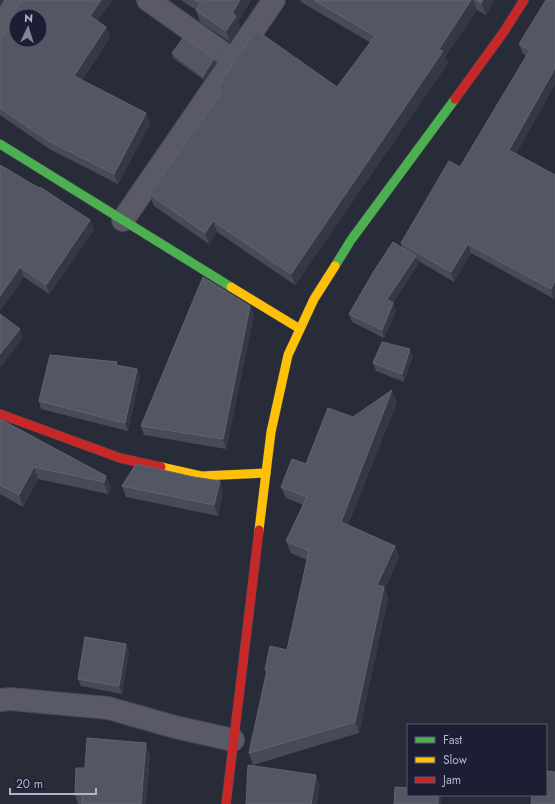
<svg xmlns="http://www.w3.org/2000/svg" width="555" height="804" viewBox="0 0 555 804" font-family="Jost,sans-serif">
<rect width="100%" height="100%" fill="#282b38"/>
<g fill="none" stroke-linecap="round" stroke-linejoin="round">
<defs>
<g id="street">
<path d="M148 0 233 60"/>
<path d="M0 26 18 0"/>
<path d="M123 220 274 0"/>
<path d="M0 700 10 699 108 708 175 727 233 740"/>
</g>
<g id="fast">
<path d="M0 144 231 287"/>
<path d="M335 266 351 240 455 99"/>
</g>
<g id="slow">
<path d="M231 287 300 329"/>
<path d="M161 467 201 476 266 473"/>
<path d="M259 530 271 432 288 355 314 299 335 266"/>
</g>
<g id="jam">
<path d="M455 99 503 33 524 0"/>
<path d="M0 414 120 458 161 467"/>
<path d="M226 804 259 530"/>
</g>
</defs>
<use href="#street" stroke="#454751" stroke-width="24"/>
<use href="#fast" stroke="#454751" stroke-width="10"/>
<use href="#slow" stroke="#454751" stroke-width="10"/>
<use href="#jam" stroke="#454751" stroke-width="10"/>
<use href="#street" stroke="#595a65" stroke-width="22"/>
<use href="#fast" stroke="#4caf50" stroke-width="9"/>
<use href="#slow" stroke="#ffc107" stroke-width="9"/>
<use href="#jam" stroke="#c62828" stroke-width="9"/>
</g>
<g fill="#484a57">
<path d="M181 0H251L238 21 240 27 230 42 200 22 196 10Z"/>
<path d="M300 0H494L486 15 477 10 445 57 448 63 295 285 217 232 209 244 154 206 149 194 223 90 220 83 337 87 371 43 301 2Z"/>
<path d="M555 0V84L516 154 554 299 471 253 454 282 417 260 418 264 393 303 396 311 384 338 352 322 349 314 402 248 401 243 460 167 526 56 523 54 519 44Z"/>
<path d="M8 20 97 21 106 27 110 37 82 80 146 113 150 124 118 184 51 150 0 115V39L10 25Z"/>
<path d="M172 53 216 63 204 80 173 58Z"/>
<path d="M0 165 90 220 94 230 49 294 24 277 0 311Z"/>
<path d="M254 315 226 449 144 435 141 426Z"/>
<path d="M413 356 404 382 376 371 373 363Z"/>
<path d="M118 366 137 369 140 376 128 431 41 409 39 401Z"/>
<path d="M397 402 348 525 395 546 399 557 385 589 388 598 359 733 253 765 249 753 267 674 265 670 287 650 307 560 291 553 286 541 303 505 286 498 281 487 306 464 353 417Z"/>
<path d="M0 419 106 476 111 488 108 494 38 479 23 507 0 494Z"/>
<path d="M194 477 220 481 223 491 218 516 126 497 122 486Z"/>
<path d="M129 652 122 694 81 686 78 679Z"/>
<path d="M150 754 146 804H78L75 795 85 768Z"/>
</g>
<g fill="#363945">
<path d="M0 0H3L0 4Z"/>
<path d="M101 0H113L93 27 90 16Z"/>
<path d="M240 0H251L238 21 240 27 230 42 226 31 232 13Z"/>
<path d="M471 0H473L477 10 445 57 448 63 295 285 291 274Z"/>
<path d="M483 0H494L486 15 481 3Z"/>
<path d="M106 27 110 37 77 86 74 76Z"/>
<path d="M214 59 216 63 204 80 203 76Z"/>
<path d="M555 68V84L513 160 509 150Z"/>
<path d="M146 113 150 124 118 184 114 174Z"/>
<path d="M90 220 94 230 49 294 46 285Z"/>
<path d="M213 221 217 232 209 244 205 233Z"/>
<path d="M468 244 471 253 454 282 451 272Z"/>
<path d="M416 256 418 264 390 307 387 299Z"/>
<path d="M20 267 24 277 0 311V296Z"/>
<path d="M555 281V297L554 299 551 289Z"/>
<path d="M393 303 396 311 384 338 382 330Z"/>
<path d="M250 306 254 315 226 449 223 439Z"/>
<path d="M20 329 23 338 0 368V354Z"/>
<path d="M410 349 413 356 404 382 402 374Z"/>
<path d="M137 369 140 376 128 431 125 423Z"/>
<path d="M392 390 397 402 345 533 341 522Z"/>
<path d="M34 467 38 479 23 507 19 495Z"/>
<path d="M106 476 111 488 108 494 104 482Z"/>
<path d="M220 481 223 491 218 516 214 505Z"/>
<path d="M395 546 399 557 385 589 388 598 359 733 355 722 377 585Z"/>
<path d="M126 644 129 652 122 694 119 686Z"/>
<path d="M146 743 150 754 146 804H141Z"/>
<path d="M316 775 320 786 317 804H311Z"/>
<path d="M438 795H440L441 798V804H438Z"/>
</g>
<g fill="#535663" stroke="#626473" fill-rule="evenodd">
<path d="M22 0H101L90 16 106 27 74 76 146 113 114 174 47 140 0 108V39L11 23 8 20ZM16 16H40V40H16Z"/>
<path d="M195 0H240L232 13 236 16 226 31 196 10 201 3Z"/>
<path d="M314 0H471L439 49 443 51 291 274 213 221 205 233 149 194 225 87 220 83 256 30 337 87 375 36Z"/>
<path d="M476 0H483L481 3Z"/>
<path d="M546 0H555V68L509 150 555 175V281L551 289 468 244 451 272 401 243 449 161 460 167 530 50 519 44Z"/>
<path d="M184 37 214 59 203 76 172 53Z"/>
<path d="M0 165 39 188 40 187 90 220 46 285 20 267 0 296Z"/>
<path d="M393 242 416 256 387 299 393 303 382 330 349 314 374 271Z"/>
<path d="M203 277 250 306 223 439 141 426Z"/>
<path d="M0 314 20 329 0 354Z"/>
<path d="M382 342 410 349 402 374 373 363Z"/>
<path d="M50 355 117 362 116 365 137 369 125 423 39 401Z"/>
<path d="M392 390 341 522 395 546 377 585 384 587 355 722 249 753 267 670H265L270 646 287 650 309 551 286 541 307 497 281 487 292 459 306 464 328 408 353 417Z"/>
<path d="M0 419 106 476 104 482 34 467 19 495 0 485Z"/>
<path d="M136 464 194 477 220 481 214 505 122 486Z"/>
<path d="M85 637 126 644 119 686 78 679Z"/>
<path d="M87 738 146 743 141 804H82V795H75L76 768H85Z"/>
<path d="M248 765 316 775 311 804H246Z"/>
<path d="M546 771 555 772V804H531L532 795H546Z"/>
<path d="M395 787 408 788V795H438V804H394Z"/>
</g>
<rect x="407" y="724" width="140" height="72" fill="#1c1f33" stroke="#585b6f"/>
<rect x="415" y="737" width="20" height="6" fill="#4caf50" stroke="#585b6f"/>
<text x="443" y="744" font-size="12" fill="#b2b5c9">Fast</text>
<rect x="415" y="757" width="20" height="6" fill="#ffc107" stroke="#585b6f"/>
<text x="443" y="764" font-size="12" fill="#b2b5c9">Slow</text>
<rect x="415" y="777" width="20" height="6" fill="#c62828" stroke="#585b6f"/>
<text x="443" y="784" font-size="12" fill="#b2b5c9">Jam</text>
<g transform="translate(28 28) rotate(4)"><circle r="19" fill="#1c1f33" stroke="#585b6f"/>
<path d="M0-3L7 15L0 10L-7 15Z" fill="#828596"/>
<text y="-6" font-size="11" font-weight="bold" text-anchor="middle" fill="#b2b5c9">N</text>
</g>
<path d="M10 788v6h86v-6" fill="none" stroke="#b2b5c9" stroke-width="2"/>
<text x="16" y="788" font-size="12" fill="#b2b5c9" stroke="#1c1f33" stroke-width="3" paint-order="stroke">20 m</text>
</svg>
